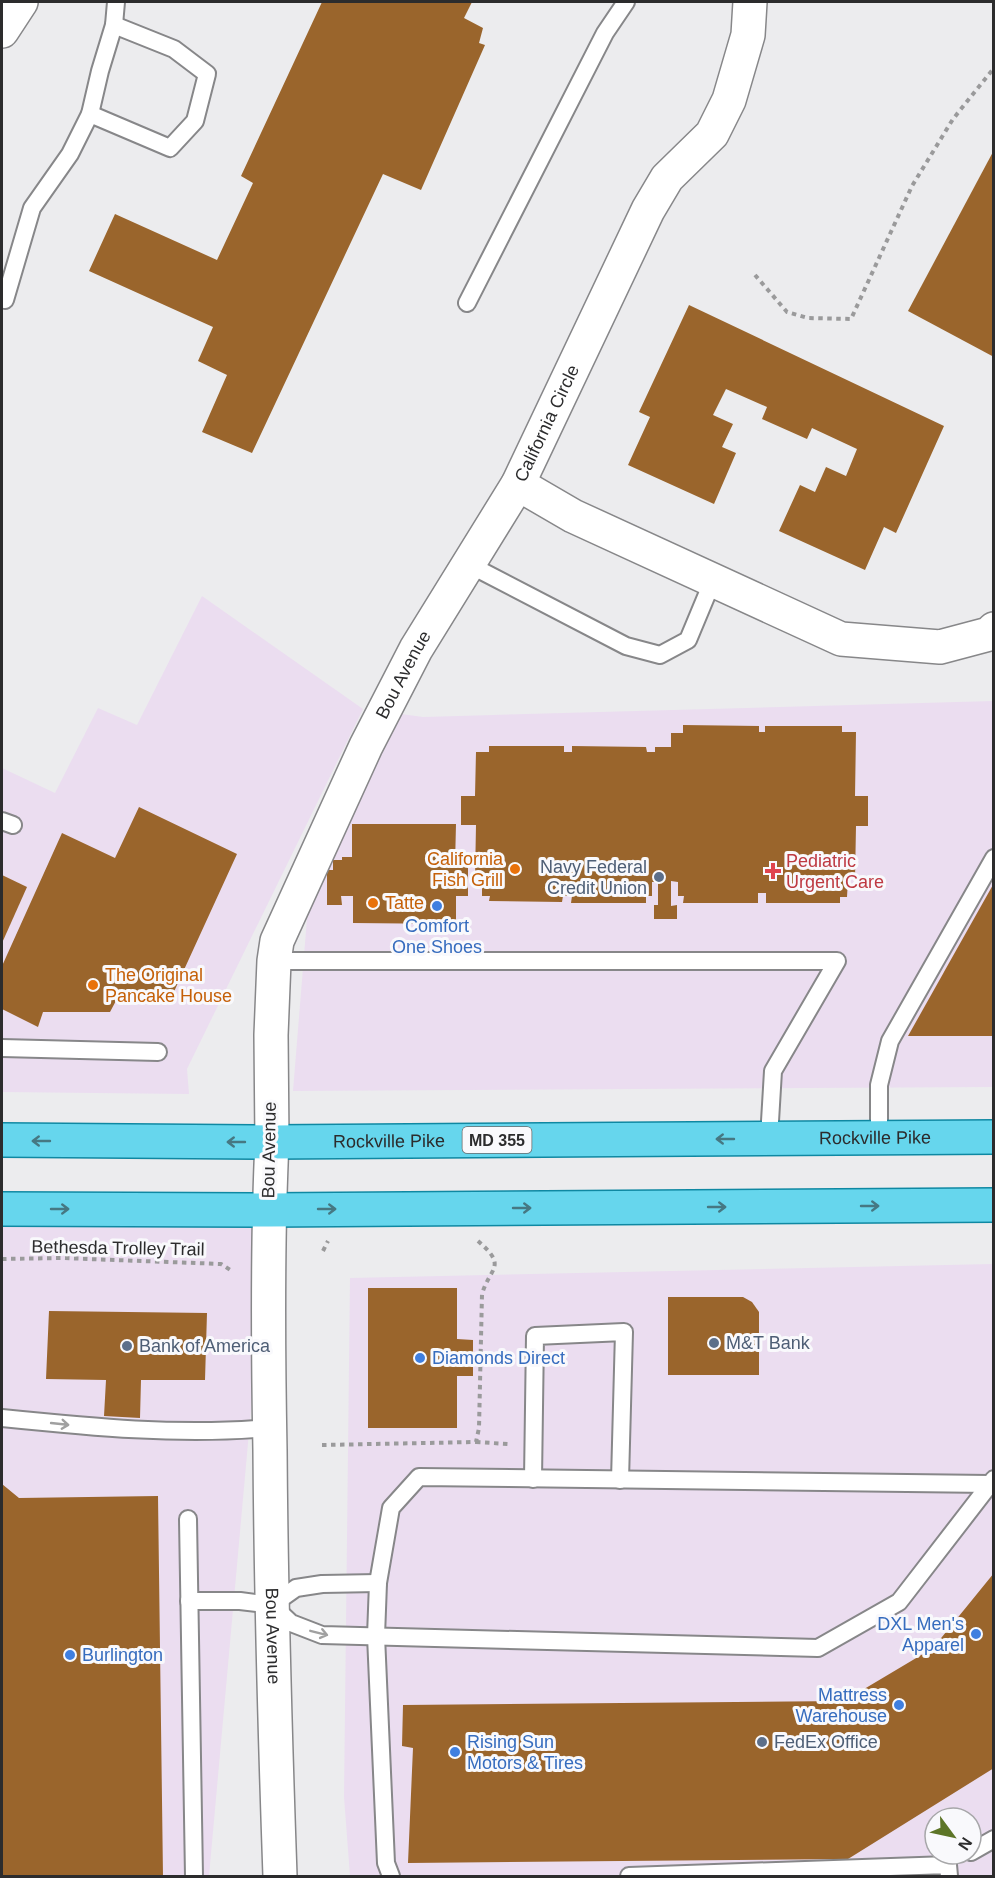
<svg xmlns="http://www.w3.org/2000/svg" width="995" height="1878" viewBox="0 0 995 1878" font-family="Arial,sans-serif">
<rect width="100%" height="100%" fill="#ececee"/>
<g fill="#ebddf0" fill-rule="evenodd">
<path d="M202 596 363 709 187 1069 189 1094 2 1092V768L55 793 98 708 137 725Z"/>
<path d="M993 701V1087L293 1091 309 894 401 714 423 717Z"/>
<path d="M2 1209 269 1210 209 1876H2Z"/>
<path d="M993 1264V1876H350L344 1797 350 1278ZM935 1818H971V1854H935Z"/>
</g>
<g fill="#9a652c">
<path d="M322 2H472L464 18 483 28 479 43 485 45 421 190 383 174 252 453 202 432 227 375 198 361 213 327 89 271 115 214 217 260 253 183 241 176Z"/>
<path d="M994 150V357L908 311Z"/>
<path d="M689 305 944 426 896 533 884 527 865 570 779 531 800 485 815 492 826 467 846 476 857 449 812 428 807 439 762 419 767 407 726 389 713 415 733 424 722 447 736 453 714 504 628 465 650 417 639 412Z"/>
<path d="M683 725 759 726V732H765V726H842V732H856L855 796H868V826H856L855 879H848L847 897H840V903H766V893H758V903H683L684 896H678V882L671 881V906L677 905V919H654V905H658V882H652V896H646V903H571L572 896H563L562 902 489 901 490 896H482V878H475L476 825H461V796H475L476 752H489V746H564V752H572V746L646 747 647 752H655V747H671V733H683Z"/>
<path d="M139 807 237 854 172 996 118 997 110 1012H43L38 1027 2 1009V966L62 833 115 858Z"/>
<path d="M352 824H456L455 865H468V896H456V924L353 923V896H341L342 905H327V870H333V860H342V857H352Z"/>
<path d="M2 875 27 887 2 943Z"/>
<path d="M994 883V1036H908Z"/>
<path d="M368 1288H457V1339L473 1340V1376H457V1428H368Z"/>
<path d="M668 1297H743L752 1302 759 1312V1375H668Z"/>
<path d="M49 1311 207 1313 205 1380H141L140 1418 104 1416 106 1380 46 1379Z"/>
<path d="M2 1484 19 1498 158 1496 163 1876H2Z"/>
<path d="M994 1573V1768L848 1859 408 1863 413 1748 402 1746 403 1705 844 1701 933 1648Z"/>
</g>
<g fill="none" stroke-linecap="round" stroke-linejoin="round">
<defs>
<g id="service">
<path d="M90 114 170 148 195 121 207 74 174 49 114 25"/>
<path d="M5 300 32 208 70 154 90 114 100 71 114 25 116 2"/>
<path d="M467 303 605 33 626 2"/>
<path d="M468 564 626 646 660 655 688 640 713 580"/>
<path d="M2 821 13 825"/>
<path d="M274 961H837L773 1071 769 1138"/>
<path d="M2 1048 158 1052"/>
<path d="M879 1138V1085L890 1041 994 858"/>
<path d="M2 1418C90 1427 180 1436 269 1428"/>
<path d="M533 1479 535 1336 624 1332 620 1480"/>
<path d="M188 1519 194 1876"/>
<path d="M189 1601H240L272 1605 291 1623 322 1635 818 1648 899 1602 994 1479"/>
<path d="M272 1605 296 1588 322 1584 378 1583"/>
<path d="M971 1852 994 1839"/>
<path d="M391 1876 386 1863 376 1636 378 1583 391 1508 419 1477 990 1484"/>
<path d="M629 1876 948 1865 949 1876"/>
</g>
<g id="minor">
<path d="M2 31 21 2"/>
<path d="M518 484 573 516 841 639 940 647 989 634 994 629"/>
<path id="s1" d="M272 1142 271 1035 274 961 277 941 366 746 416 649 518 484 648 210 667 178 712 134 729 100 748 35 750 2"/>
</g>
<g id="tertiary">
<path id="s2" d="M272 1142C267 1245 268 1347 270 1450 271 1592 275 1734 280 1876"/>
</g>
<g id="primary">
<path id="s3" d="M2 1140 272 1142 994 1137"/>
<path d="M2 1209 269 1210 994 1205"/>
</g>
</defs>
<use href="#service" stroke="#878789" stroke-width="20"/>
<use href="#minor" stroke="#878789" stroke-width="36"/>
<use href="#tertiary" stroke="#878789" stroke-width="36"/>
<use href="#primary" stroke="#0f88a2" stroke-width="36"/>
<g stroke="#9a9a9b" stroke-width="4" stroke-dasharray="4.5 4.5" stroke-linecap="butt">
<path d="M755 275 787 312 808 318 851 319 912 186 953 119 994 68"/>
<path d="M323 1251 328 1241"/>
<path d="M2 1259 62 1258 221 1264 232 1271"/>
<path d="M476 1442 508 1444V1447"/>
<path d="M322 1445 476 1442 479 1428 482 1294C490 1267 508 1267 478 1241"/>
</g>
<use href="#service" stroke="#fff" stroke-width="16"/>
<use href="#minor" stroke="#fff" stroke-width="33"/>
<use href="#tertiary" stroke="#fff" stroke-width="33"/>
<use href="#primary" stroke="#66d6ed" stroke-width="33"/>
</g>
<defs><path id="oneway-shaft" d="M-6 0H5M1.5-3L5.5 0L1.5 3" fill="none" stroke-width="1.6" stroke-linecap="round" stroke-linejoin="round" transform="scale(1.5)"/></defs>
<g stroke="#467883">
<use href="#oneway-shaft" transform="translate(725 1139) rotate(180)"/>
<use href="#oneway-shaft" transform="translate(41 1141) rotate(-180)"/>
<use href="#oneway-shaft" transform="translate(236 1142) rotate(-180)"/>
<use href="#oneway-shaft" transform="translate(870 1206)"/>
<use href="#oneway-shaft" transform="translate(717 1207)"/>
<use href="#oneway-shaft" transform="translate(522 1208)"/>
<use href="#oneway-shaft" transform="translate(60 1209)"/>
<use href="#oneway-shaft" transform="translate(327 1209)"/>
</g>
<g stroke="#a0a0a0">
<use href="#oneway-shaft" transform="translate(60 1424) rotate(6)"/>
<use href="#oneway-shaft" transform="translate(319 1633) rotate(14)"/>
</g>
<g fill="#e8710a" stroke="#f9f9fc" stroke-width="2">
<circle cx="515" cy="869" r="6"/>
<circle cx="373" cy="903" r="6"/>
<circle cx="93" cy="985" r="6"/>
</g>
<path fill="#e0444e" stroke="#f9f9fc" stroke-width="2" d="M770 862h6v6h6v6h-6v6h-6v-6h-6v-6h6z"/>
<g fill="#5c6f8a" stroke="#f9f9fc" stroke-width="2">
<circle cx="659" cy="877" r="6"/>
<circle cx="714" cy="1343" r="6"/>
<circle cx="127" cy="1346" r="6"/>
<circle cx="762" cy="1742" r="6"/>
</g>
<g fill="#3f7fe0" stroke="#f9f9fc" stroke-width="2">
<circle cx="437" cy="906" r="6"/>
<circle cx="420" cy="1358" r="6"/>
<circle cx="976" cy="1634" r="6"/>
<circle cx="70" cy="1655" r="6"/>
<circle cx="899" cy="1705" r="6"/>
<circle cx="455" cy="1752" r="6"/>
</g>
<g text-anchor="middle" stroke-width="6" stroke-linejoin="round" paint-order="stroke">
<rect fill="#f9f9fc" stroke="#6a6a6b" stroke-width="1.5" x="462.5" y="1127" width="69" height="26" rx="4.5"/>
<g font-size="16" font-weight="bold" fill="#2c2c2d">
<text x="497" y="1146">MD 355</text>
</g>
<g font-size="18" fill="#2c2c2d" stroke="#f9f9fc">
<text dy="6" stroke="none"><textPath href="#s1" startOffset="786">California Circle</textPath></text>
<text dy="6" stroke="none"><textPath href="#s1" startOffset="496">Bou Avenue</textPath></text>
<text dy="6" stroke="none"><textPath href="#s3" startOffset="873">Rockville Pike</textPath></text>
<text dy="6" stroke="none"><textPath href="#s3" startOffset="387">Rockville Pike</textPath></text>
<text transform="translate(269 1150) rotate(-89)" y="6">Bou Avenue</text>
<text transform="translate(118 1248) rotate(1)" y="6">Bethesda Trolley Trail</text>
<text dy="6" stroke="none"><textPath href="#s2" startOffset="494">Bou Avenue</textPath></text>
</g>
<g font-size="18" fill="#c56008" stroke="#f9f9fc" text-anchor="start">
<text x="503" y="865" text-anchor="end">California<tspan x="503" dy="21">Fish Grill</tspan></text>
<text x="385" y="909">Tatte</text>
<text x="105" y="981">The Original<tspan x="105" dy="21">Pancake House</tspan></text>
</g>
<g font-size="18" fill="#be3a42" stroke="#f9f9fc" text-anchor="start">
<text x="786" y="867">Pediatric<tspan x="786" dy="21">Urgent Care</tspan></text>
</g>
<g font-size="18" fill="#4e5e75" stroke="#f9f9fc" text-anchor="start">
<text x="647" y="873" text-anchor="end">Navy Federal<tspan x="647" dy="21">Credit Union</tspan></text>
<text x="726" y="1349">M&amp;T Bank</text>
<text x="139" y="1352">Bank of America</text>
<text x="774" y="1748">FedEx Office</text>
</g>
<g font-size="18" fill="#366cbe" stroke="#f9f9fc" text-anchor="start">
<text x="437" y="932" text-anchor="middle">Comfort<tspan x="437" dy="21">One Shoes</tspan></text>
<text x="432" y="1364">Diamonds Direct</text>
<text x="964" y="1630" text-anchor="end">DXL Men's<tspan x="964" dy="21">Apparel</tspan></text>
<text x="82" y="1661">Burlington</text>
<text x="887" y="1701" text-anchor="end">Mattress<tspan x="887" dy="21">Warehouse</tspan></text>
<text x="467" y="1748">Rising Sun<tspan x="467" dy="21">Motors &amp; Tires</tspan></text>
</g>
</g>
<rect width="995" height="1878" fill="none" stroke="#2c2c2d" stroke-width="6"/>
<g transform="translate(953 1836) rotate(123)"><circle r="28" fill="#f9f9fc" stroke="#a7a7a9" stroke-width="1.5"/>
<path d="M0-4.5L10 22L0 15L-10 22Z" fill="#5d7527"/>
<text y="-9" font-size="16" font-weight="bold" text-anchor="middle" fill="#2c2c2d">N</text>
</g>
</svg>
